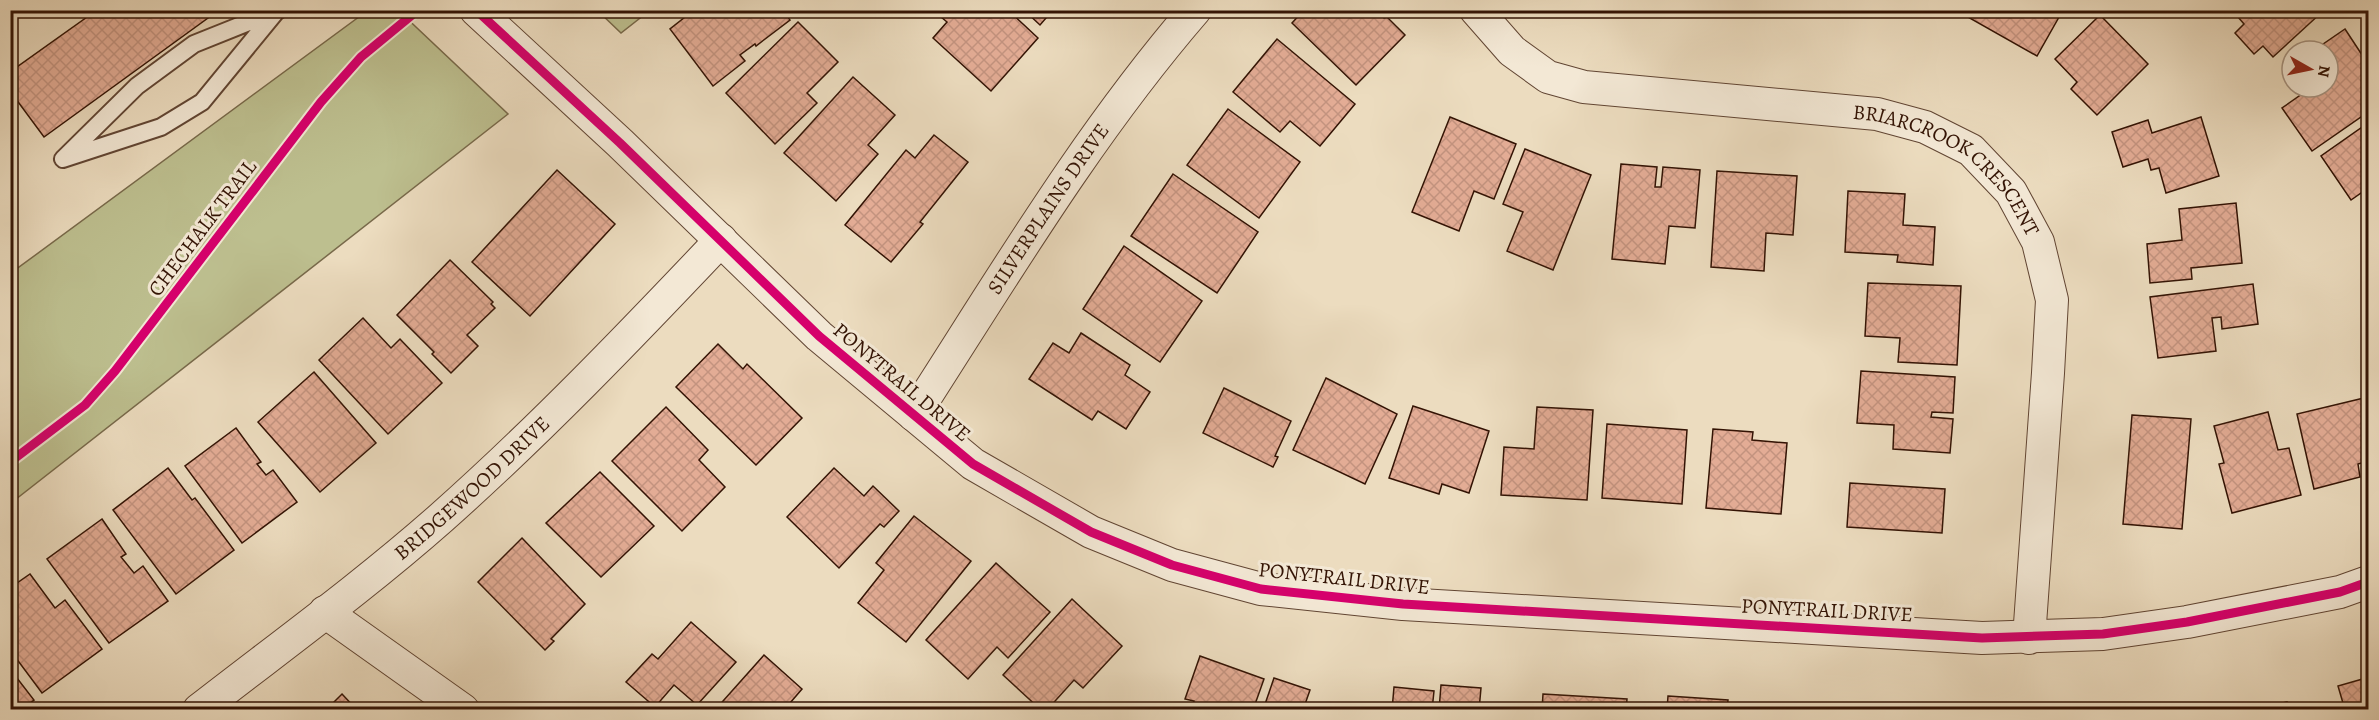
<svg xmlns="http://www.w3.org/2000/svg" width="2379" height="720" viewBox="0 0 2379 720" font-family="Alegreya,serif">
<defs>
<pattern id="building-cross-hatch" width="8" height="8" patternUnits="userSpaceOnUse" patternTransform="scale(1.5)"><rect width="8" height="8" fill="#e3ac95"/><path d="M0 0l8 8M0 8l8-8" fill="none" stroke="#c3937f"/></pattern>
</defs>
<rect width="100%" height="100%" fill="#ecdcbf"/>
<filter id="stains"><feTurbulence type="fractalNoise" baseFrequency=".00333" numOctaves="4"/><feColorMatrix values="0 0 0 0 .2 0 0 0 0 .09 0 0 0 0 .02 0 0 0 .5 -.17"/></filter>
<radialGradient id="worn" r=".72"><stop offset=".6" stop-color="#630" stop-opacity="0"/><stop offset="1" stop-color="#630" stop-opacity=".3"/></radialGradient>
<g fill="#bdbf8f" stroke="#78694a" stroke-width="1.5">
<path d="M367 11H399L508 114 11 503V273Z"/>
<path d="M598 11H649L621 33Z"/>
</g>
<g fill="url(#building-cross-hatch)" stroke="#331304" stroke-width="1.5">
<path d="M97 10H219L44 137 10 91V72Z"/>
<path d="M694 10H783L790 20 756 46 755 44 740 55 745 61 713 86 670 29Z"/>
<path d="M947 10H1008L1038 38 991 91 933 38 947 22 941 17Z"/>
<path d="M1024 10H1053L1040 25Z"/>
<path d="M1304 10H1376L1384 18 1387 17 1405 35 1356 85 1292 23Z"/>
<path d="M1969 10H2063L2037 56 1966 16Z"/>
<path d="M2232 10H2319L2321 13 2273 57 2263 46 2254 54 2235 33 2244 24Z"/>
<path d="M2100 15 2148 64 2097 115 2071 89 2077 82 2055 59Z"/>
<path d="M798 22 838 62 807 93 817 103 775 144 726 93Z"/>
<path d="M2345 29 2368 64V112L2312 151 2282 108 2312 87H2328V51H2313Z"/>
<path d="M1277 39 1355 104 1320 146 1290 121 1280 132 1233 92Z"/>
<path d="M853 77 895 115 868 145 878 154 836 201 784 153Z"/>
<path d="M1228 109 1300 162 1259 218 1187 165Z"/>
<path d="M1450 117 1516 144 1494 199 1474 191 1459 231 1412 212Z"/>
<path d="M2201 117 2219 176 2166 193 2159 168 2151 170 2148 159 2123 167 2112 132 2148 120 2152 133Z"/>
<path d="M2368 123V188L2351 200 2321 156Z"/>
<path d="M934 135 968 162 920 222 923 224 891 262 845 225 906 150 915 158Z"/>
<path d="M1525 149 1591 175 1553 270 1507 251 1523 212 1503 204Z"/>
<path d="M1621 164 1657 167 1655 187H1661L1663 167 1700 170 1695 228 1669 226 1665 264 1612 259Z"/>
<path d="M557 170 615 224 530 316 472 262Z"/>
<path d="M1717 171 1797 176 1793 235 1766 233 1764 271 1711 267Z"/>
<path d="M1173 174 1258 232 1217 293 1131 236Z"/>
<path d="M1848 191 1905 194 1903 225 1935 227 1933 265 1897 262 1898 255 1845 252Z"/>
<path d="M2236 203 2242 263 2191 268 2192 279 2150 283 2147 244 2182 240 2179 209Z"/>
<path d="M1124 246 1202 301 1160 362 1083 309Z"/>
<path d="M450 260 493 302 491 304 495 308 467 335 478 346 451 373 432 354 434 352 397 315Z"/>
<path d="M1868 283 1961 286 1957 365 1898 362 1900 338 1865 336Z"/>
<path d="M2253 284 2258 324 2222 329 2221 317 2212 318 2216 351 2158 358 2150 297Z"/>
<path d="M363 318 391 348 400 339 442 383 388 434 319 360Z"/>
<path d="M1081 333 1130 365 1125 375 1150 392 1126 429 1098 411 1092 420 1029 379 1053 343 1069 353Z"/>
<path d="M718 344 743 369 747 364 802 418 756 465 676 387Z"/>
<path d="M1861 371 1955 377 1953 413 1932 412 1931 417 1953 419 1950 453 1893 449 1894 425 1857 423Z"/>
<path d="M314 372 376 443 320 492 258 422Z"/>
<path d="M1326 378 1397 414 1365 484 1293 450Z"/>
<path d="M1224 388 1291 421 1275 456 1278 457 1273 467 1203 433Z"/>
<path d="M2368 397V461L2358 464 2360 477 2314 489 2297 414Z"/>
<path d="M1413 406 1489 431 1469 493 1442 484 1439 494 1389 478Z"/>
<path d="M666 407 708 450 699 460 725 487 682 531 612 461Z"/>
<path d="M1537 407 1593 410 1587 500 1501 495 1504 447 1534 449Z"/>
<path d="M2268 412 2278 450 2289 448 2301 495 2232 513 2219 464 2224 463 2214 426Z"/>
<path d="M2132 415 2191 419 2182 529 2123 524Z"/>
<path d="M1607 424 1687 430 1682 504 1602 498Z"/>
<path d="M236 428 261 462 257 464 266 475 273 470 297 502 242 543 185 466Z"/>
<path d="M1713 429 1753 432 1752 440 1787 443 1781 514 1706 508Z"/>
<path d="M168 468 192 500 195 498 234 550 176 594 113 510Z"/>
<path d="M834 468 864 496 873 486 899 511 884 527 880 524 839 568 787 517Z"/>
<path d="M600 472 654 526 601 577 546 523Z"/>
<path d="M1850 483 1945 489 1942 533 1847 527Z"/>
<path d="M914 516 971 561 906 642 858 603 884 570 876 563Z"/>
<path d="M102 519 126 554 121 557 134 573 143 566 168 601 109 643 47 559Z"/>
<path d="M522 538 585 604 551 639 554 641 545 650 478 582Z"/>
<path d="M996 563 1050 612 1008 658 997 647 968 679 926 640Z"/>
<path d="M30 574 55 608 65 600 102 649 42 693 10 650V588Z"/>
<path d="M1072 599 1122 646 1083 688 1074 680 1047 710H1041L1003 675Z"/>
<path d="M691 622 736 662 697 705 674 685 655 707 626 682 652 654 658 659Z"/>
<path d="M764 655 802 689 784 710H715Z"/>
<path d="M1200 656 1264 679 1253 710H1191L1194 701 1185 699Z"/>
<path d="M10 669 34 700 21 710H10Z"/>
<path d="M1274 678 1310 690 1303 710H1263Z"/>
<path d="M2366 678 2368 687V710H2345L2338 686Z"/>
<path d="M1441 685 1481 688 1479 710H1439Z"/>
<path d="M1394 687 1434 691 1432 710H1392Z"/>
<path d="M342 694 357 710H326Z"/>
<path d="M1543 694 1627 699 1626 710H1542Z"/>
<path d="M1668 696 1728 700 1727 710H1667Z"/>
<path d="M2287 702 2288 710H2252Z"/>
<path d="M2324 703 2325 710H2290Z"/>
</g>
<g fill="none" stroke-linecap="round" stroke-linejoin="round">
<defs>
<path id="service" d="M275 13 202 102 161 127 63 159 137 86 194 44 279 10"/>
<g id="minor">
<path d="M476 10 620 143 819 336 973 464 1091 532 1172 565 1261 589 1403 604 1982 638 2103 634 2187 622 2340 592 2368 582"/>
<path id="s1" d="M1476 10 1512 51 1548 77 1584 87 1877 114 1925 127 1971 150 2011 192 2038 242 2052 300 2048 373 2029 638"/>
<path id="s2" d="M914 415C1003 277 1087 135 1195 10"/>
<path d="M325 612 463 710"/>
<path id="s3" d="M199 710C280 647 364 586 441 518 539 431 631 335 721 240"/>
</g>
</defs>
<use href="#service" stroke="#614533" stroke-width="20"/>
<use href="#minor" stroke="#614533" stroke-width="34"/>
<use href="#service" stroke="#f3e8d5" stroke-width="16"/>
<use href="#minor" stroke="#f3e8d5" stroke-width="32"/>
<defs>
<g id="cycleway">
<path d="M476 10 620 143 819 336 973 464 1091 532 1172 565 1261 589 1403 604 1982 638 2103 634 2187 622 2340 592 2368 582"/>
<path d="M10 462 85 405 115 371 321 102 361 57 418 10"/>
</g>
</defs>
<use href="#cycleway" stroke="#f3e8d5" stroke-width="13"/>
<use href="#cycleway" stroke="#d6006c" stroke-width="9"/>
</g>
<g text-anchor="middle" stroke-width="6" stroke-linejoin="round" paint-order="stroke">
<g font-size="21" fill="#331304" stroke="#f3e8d5">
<text dy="7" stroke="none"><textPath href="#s1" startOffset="522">BRIARCROOK CRESCENT</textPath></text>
<text dy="7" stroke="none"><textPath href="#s2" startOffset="246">SILVERPLAINS DRIVE</textPath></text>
<text transform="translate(202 228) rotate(-53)" y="7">CHECHALK TRAIL</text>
<text transform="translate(902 382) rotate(40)" y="7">PONYTRAIL DRIVE</text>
<text dy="7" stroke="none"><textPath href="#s3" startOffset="352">BRIDGEWOOD DRIVE</textPath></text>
<text transform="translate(1344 578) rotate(6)" y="7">PONYTRAIL DRIVE</text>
<text transform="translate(1827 610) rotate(3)" y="7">PONYTRAIL DRIVE</text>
</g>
</g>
<rect width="2379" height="720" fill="none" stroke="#ecdcbf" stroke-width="36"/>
<rect x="12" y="12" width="2355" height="696" fill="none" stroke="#331304" stroke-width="3"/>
<rect x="18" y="18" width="2343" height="684" fill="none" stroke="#331304" stroke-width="1.5"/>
<g transform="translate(2310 69) rotate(99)"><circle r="28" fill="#f3e8d5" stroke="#a69381" stroke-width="1.5"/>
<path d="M0-4.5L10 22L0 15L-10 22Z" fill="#8f2418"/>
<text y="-9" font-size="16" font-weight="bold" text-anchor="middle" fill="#331304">N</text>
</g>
<rect width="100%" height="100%" filter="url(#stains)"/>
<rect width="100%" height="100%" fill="url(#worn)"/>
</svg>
